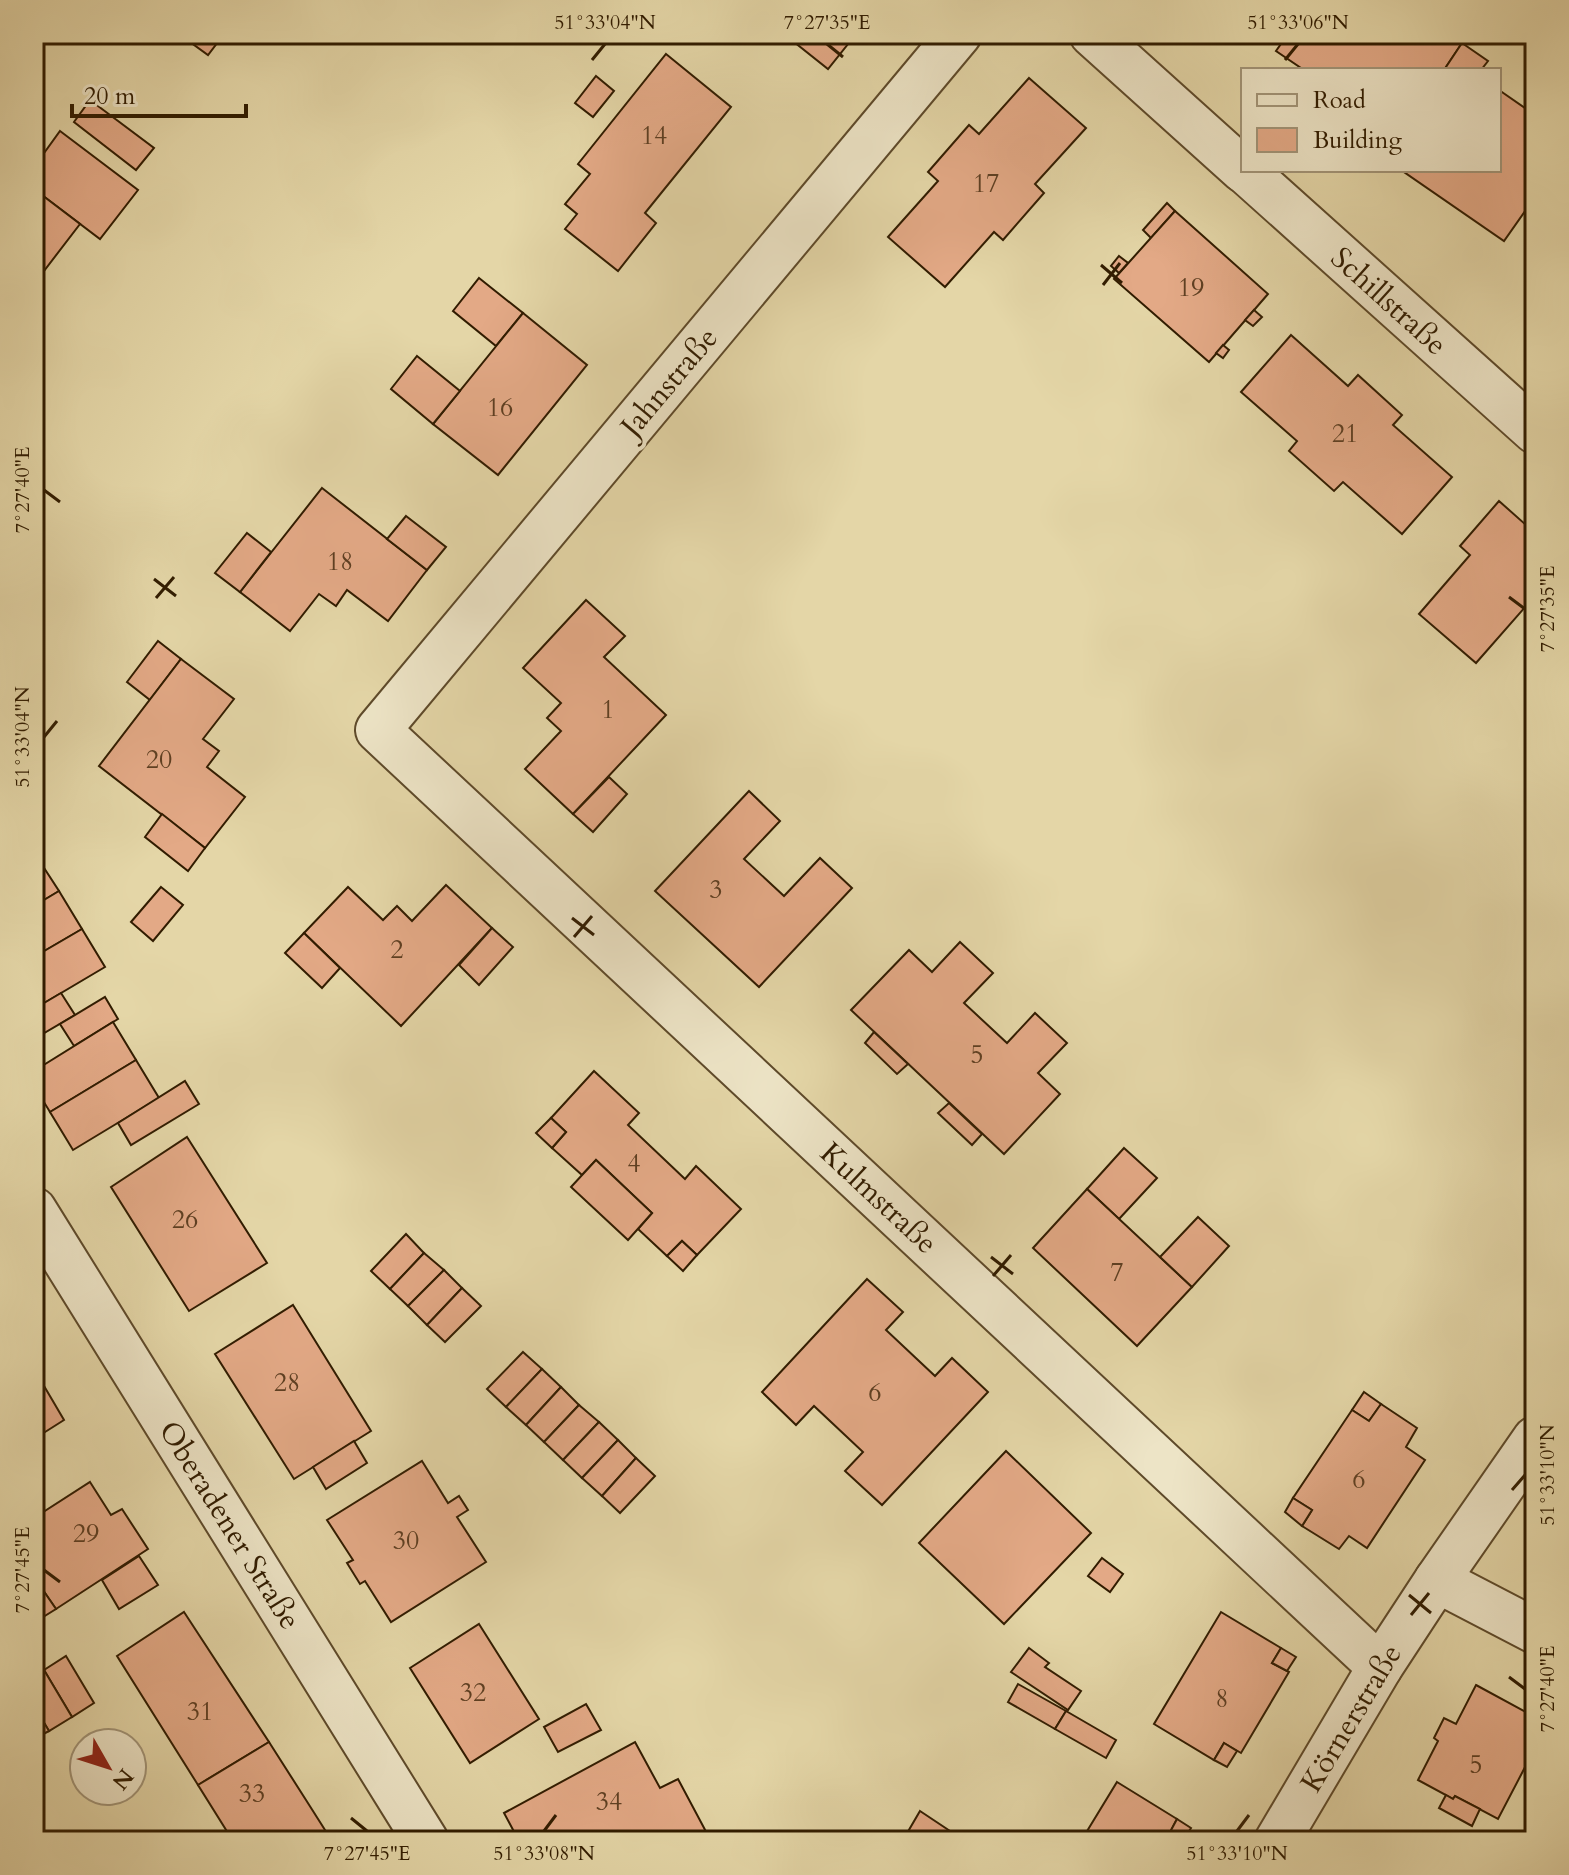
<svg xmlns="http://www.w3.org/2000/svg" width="1569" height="1875" viewBox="0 0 1569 1875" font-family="Cardo,serif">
<rect width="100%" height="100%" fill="#e4d6a7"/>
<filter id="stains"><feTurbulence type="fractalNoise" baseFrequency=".0025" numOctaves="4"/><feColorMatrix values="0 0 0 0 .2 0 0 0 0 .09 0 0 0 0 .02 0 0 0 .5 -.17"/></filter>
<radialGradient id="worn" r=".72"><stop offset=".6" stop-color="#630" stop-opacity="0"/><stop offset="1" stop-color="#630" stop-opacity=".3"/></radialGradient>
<g fill="#e3a986" stroke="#311c00" stroke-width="2">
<path d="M179 34H224L208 55Z"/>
<path d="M641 34H657L651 42Z"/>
<path d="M784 34H856L828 69Z"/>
<path d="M1288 34H1449L1462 43 1444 70H1304L1276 51Z"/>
<path d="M1462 43 1488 61 1481 70H1444Z"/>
<path d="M666 54 731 107 645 213 656 223 618 271 565 229 577 214 565 204 590 174 578 164Z"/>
<path d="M596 76 614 91 593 117 575 103Z"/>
<path d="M1029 78 1086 128 1035 184 1044 193 1003 240 994 232 945 287 888 237 938 181 928 172 969 125 979 134Z"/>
<path d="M1499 90 1535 115V197L1504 241 1404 172 1406 170H1499Z"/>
<path d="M90 100 154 148 136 170 74 122Z"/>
<path d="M60 131 138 190 100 239 34 189V167Z"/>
<path d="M34 189 80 224 34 284Z"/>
<path d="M1167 203 1175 211 1151 238 1143 230Z"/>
<path d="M1175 211 1268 294 1209 362 1114 279Z"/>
<path d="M1119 256 1128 263 1119 273 1111 266Z"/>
<path d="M479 278 523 313 496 346 453 311Z"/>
<path d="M1254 310 1262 317 1253 326 1245 320Z"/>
<path d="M523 313 587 365 498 475 433 424Z"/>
<path d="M1291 335 1348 386 1358 375 1402 415 1393 425 1452 477 1402 534 1343 482 1334 491 1289 451 1297 441 1241 392Z"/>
<path d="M1223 345 1229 350 1223 358 1216 353Z"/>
<path d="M417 356 460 391 433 424 391 389Z"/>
<path d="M322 488 427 570 388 621 347 590 336 606 319 594 290 631 240 592Z"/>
<path d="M1499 501 1535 533V613L1526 606 1476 663 1419 614 1470 555 1460 546Z"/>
<path d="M406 516 446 547 427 570 387 539Z"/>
<path d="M247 533 271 552 240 592 215 573Z"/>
<path d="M586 600 625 636 604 657 666 715 573 814 525 769 561 731 547 718 561 703 523 668Z"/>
<path d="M158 641 181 659 150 700 127 682Z"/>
<path d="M181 659 234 699 203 739 219 751 207 767 245 797 205 848 99 766Z"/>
<path d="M609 777 627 794 593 832 573 814Z"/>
<path d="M749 791 780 821 744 859 784 896 820 858 852 888 759 987 655 891Z"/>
<path d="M162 814 205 848 188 871 145 837Z"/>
<path d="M35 854 59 891 34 906V855Z"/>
<path d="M446 885 492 928 401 1026 304 933 348 887 383 920 397 906 412 921Z"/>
<path d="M161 887 183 905 153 941 131 922Z"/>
<path d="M59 891 82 929 34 957V906Z"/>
<path d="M492 928 513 947 479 985 459 965Z"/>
<path d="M82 929 105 967 34 1009V957Z"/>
<path d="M304 933 340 968 322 988 285 953Z"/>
<path d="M960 942 993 973 964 1003 1007 1043 1035 1013 1067 1043 1038 1073 1060 1094 1004 1154 851 1010 909 950 932 972Z"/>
<path d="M61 993 75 1015 34 1039V1009Z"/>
<path d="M105 997 118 1019 74 1046 60 1024Z"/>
<path d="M113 1022 136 1060 50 1112 34 1086V1071Z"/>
<path d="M874 1032 908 1064 897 1074 865 1043Z"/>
<path d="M136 1060 159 1098 73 1150 50 1112Z"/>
<path d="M594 1071 639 1113 628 1125 685 1179 696 1166 741 1209 697 1255 682 1241 667 1256 638 1229 652 1213 596 1160 582 1175 552 1148 566 1132 551 1118Z"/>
<path d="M185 1081 199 1104 131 1145 118 1123Z"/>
<path d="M949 1103 982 1134 972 1145 938 1113Z"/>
<path d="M551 1118 566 1132 552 1148 536 1133Z"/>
<path d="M187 1137 267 1263 189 1311 111 1187Z"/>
<path d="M1124 1148 1157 1178 1119 1219 1087 1189Z"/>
<path d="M596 1160 652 1213 628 1240 571 1187Z"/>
<path d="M1087 1189 1192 1287 1137 1346 1033 1248Z"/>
<path d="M1198 1217 1229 1246 1192 1287 1160 1257Z"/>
<path d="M406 1234 424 1253 390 1289 371 1271Z"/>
<path d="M682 1241 697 1255 683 1271 667 1256Z"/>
<path d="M424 1253 444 1270 408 1306 390 1289Z"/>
<path d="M444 1270 462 1288 427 1325 408 1306Z"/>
<path d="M867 1279 903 1312 886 1330 935 1376 952 1358 988 1392 882 1505 845 1471 863 1452 814 1406 796 1425 762 1392Z"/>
<path d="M462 1288 481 1306 445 1342 427 1325Z"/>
<path d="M293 1305 371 1431 294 1479 215 1354Z"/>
<path d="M523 1352 542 1369 506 1407 487 1389Z"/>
<path d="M542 1369 561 1387 526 1425 506 1407Z"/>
<path d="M37 1374 64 1420 34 1439V1376Z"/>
<path d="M561 1387 579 1405 544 1442 526 1425Z"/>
<path d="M1364 1392 1381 1404 1369 1421 1352 1410Z"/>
<path d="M1381 1404 1417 1428 1406 1447 1425 1460 1367 1548 1349 1536 1339 1549 1302 1526 1312 1510 1293 1498 1352 1410 1369 1421Z"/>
<path d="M579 1405 599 1422 563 1460 544 1442Z"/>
<path d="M599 1422 618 1440 582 1478 563 1460Z"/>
<path d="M618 1440 636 1458 602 1496 582 1478Z"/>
<path d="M354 1441 367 1463 326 1489 313 1467Z"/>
<path d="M1006 1451 1091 1533 1004 1624 919 1543Z"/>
<path d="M636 1458 655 1476 620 1513 602 1496Z"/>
<path d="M422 1461 448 1503 459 1496 468 1510 457 1517 486 1562 391 1622 365 1581 360 1584 347 1563 353 1560 327 1520Z"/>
<path d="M90 1482 111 1515 122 1509 148 1549 56 1609 34 1577V1518Z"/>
<path d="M1293 1498 1312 1510 1302 1526 1285 1512Z"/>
<path d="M139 1556 158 1585 119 1609 102 1580Z"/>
<path d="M1102 1558 1123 1574 1110 1592 1088 1576Z"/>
<path d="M34 1577 56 1609 35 1622 34 1621Z"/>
<path d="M184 1612 269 1742 198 1785 117 1656Z"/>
<path d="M1221 1612 1281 1648 1272 1663 1289 1672 1241 1753 1224 1743 1214 1760 1154 1724Z"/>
<path d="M479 1624 539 1719 470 1763 410 1668Z"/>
<path d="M1029 1648 1049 1663 1045 1667 1081 1691 1068 1710 1011 1672Z"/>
<path d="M1281 1648 1296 1657 1287 1671 1272 1663Z"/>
<path d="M66 1656 94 1703 72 1717 44 1670Z"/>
<path d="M44 1670 72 1717 49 1731 34 1706V1676Z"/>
<path d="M1018 1684 1066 1711 1055 1729 1008 1702Z"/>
<path d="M1476 1685 1535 1717V1748L1498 1819 1455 1796 1453 1799 1418 1780 1438 1741 1434 1738 1444 1718 1456 1724Z"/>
<path d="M586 1704 601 1730 558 1752 544 1727Z"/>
<path d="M34 1706 49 1731 34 1739Z"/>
<path d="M1066 1711 1116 1740 1106 1758 1055 1729Z"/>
<path d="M269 1742 306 1800 332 1841H233L198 1785Z"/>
<path d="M635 1742 660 1788 678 1779 711 1841H519L504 1813Z"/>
<path d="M1224 1743 1237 1751 1227 1767 1214 1760Z"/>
<path d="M1117 1782 1177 1819 1169 1834 1181 1841H1081Z"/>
<path d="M1446 1795 1453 1799 1455 1796 1480 1809 1472 1826 1439 1808Z"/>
<path d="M920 1811 965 1841H915L906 1835Z"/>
<path d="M1177 1819 1191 1828 1183 1841 1169 1834Z"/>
</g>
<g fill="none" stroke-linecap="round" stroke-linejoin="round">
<defs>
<g id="minor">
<path d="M959 34 378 730 1380 1667"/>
<path d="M1092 34 1243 170"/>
<path d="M1244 170 1535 431"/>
<path d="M34 1210 426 1841"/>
<path d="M1437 1580 1535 1631"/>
<path d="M1277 1841 1380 1667 1437 1580 1535 1439"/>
</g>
</defs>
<use href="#minor" stroke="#5e4a2a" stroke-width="48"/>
<use href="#minor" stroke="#ede4c6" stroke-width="44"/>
</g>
<path fill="none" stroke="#311c00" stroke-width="3" d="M827 44 843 57M592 60 605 44M1285 60 1298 44M1101 265 1122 283M1103 285 1120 263M44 490 60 502M154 579 176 596M1509 597 1525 609M156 598 174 577M44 737 57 721M572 918 594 935M574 937 592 916M991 1257 1013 1274M993 1276 1011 1255M1512 1490 1525 1475M44 1570 60 1582M1409 1595 1431 1613M1411 1615 1429 1593M1509 1677 1525 1689M351 1818 367 1831M544 1831 556 1815M1237 1831 1249 1815"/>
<g text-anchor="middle" stroke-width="8" stroke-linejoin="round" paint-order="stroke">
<g font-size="26" fill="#5e3f22">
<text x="654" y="144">14</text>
<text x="986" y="192">17</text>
<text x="1191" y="296">19</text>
<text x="500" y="416">16</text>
<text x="1345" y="442">21</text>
<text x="340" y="570">18</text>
<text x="608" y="718">1</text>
<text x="159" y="768">20</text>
<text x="716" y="898">3</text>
<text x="397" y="958">2</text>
<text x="977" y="1063">5</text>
<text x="634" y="1172">4</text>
<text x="185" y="1228">26</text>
<text x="1117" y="1281">7</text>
<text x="287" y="1391">28</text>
<text x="875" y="1401">6</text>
<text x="1359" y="1488">6</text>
<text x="86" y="1542">29</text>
<text x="406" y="1549">30</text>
<text x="473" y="1701">32</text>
<text x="1222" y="1707">8</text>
<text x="200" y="1720">31</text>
<text x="1476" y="1773">5</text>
<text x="252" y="1802">33</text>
<text x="609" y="1810">34</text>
</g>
<g font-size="30" fill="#311c00" stroke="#ede4c6">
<text transform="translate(1389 301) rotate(42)" y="10">Schillstraße</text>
<text transform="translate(669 382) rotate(-50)" y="10">Jahnstraße</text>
<text transform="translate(879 1198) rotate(43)" y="10">Kulmstraße</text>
<text transform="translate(230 1525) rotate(58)" y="10">Oberadener Straße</text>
<text transform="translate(1351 1718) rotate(-59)" y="10">Körnerstraße</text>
</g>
</g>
<rect width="1569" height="1875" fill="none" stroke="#e4d6a7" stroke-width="88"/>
<rect x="1241" y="68" width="260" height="104" fill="#ede4c6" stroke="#a29477" stroke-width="2"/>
<rect x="1257" y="94" width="40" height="12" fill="#ede4c6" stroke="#a29477" stroke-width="2"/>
<text x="1313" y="108" font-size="24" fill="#311c00">Road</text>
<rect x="1257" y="128" width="40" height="24" fill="#e3a986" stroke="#a29477" stroke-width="2"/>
<text x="1313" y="148" font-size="24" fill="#311c00">Building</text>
<g transform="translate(108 1767) rotate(129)"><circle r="38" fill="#ede4c6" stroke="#a29477" stroke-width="2"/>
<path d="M0-6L14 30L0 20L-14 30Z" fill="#8f2418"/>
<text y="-12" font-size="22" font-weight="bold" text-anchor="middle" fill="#311c00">N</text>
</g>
<path d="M72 104v12h174v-12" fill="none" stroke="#311c00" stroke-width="4"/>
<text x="84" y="104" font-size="24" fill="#311c00" stroke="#ede4c6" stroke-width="6" paint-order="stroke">20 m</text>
<rect x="44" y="44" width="1481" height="1787" fill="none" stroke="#311c00" stroke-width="3"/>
<g font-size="20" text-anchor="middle" fill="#311c00">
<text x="605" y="29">51°33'04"N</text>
<text x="827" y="29">7°27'35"E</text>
<text x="1298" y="29">51°33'06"N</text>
<text transform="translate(22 490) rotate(-90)" y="7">7°27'40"E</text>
<text transform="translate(1547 609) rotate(-90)" y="7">7°27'35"E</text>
<text transform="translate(22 737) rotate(-90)" y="7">51°33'04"N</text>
<text transform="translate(1547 1475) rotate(-90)" y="7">51°33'10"N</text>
<text transform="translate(22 1570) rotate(-90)" y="7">7°27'45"E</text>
<text transform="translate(1547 1689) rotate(-90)" y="7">7°27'40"E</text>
<text x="367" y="1860">7°27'45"E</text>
<text x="544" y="1860">51°33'08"N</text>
<text x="1237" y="1860">51°33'10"N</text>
</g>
<rect width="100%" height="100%" filter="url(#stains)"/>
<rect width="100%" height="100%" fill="url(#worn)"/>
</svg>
